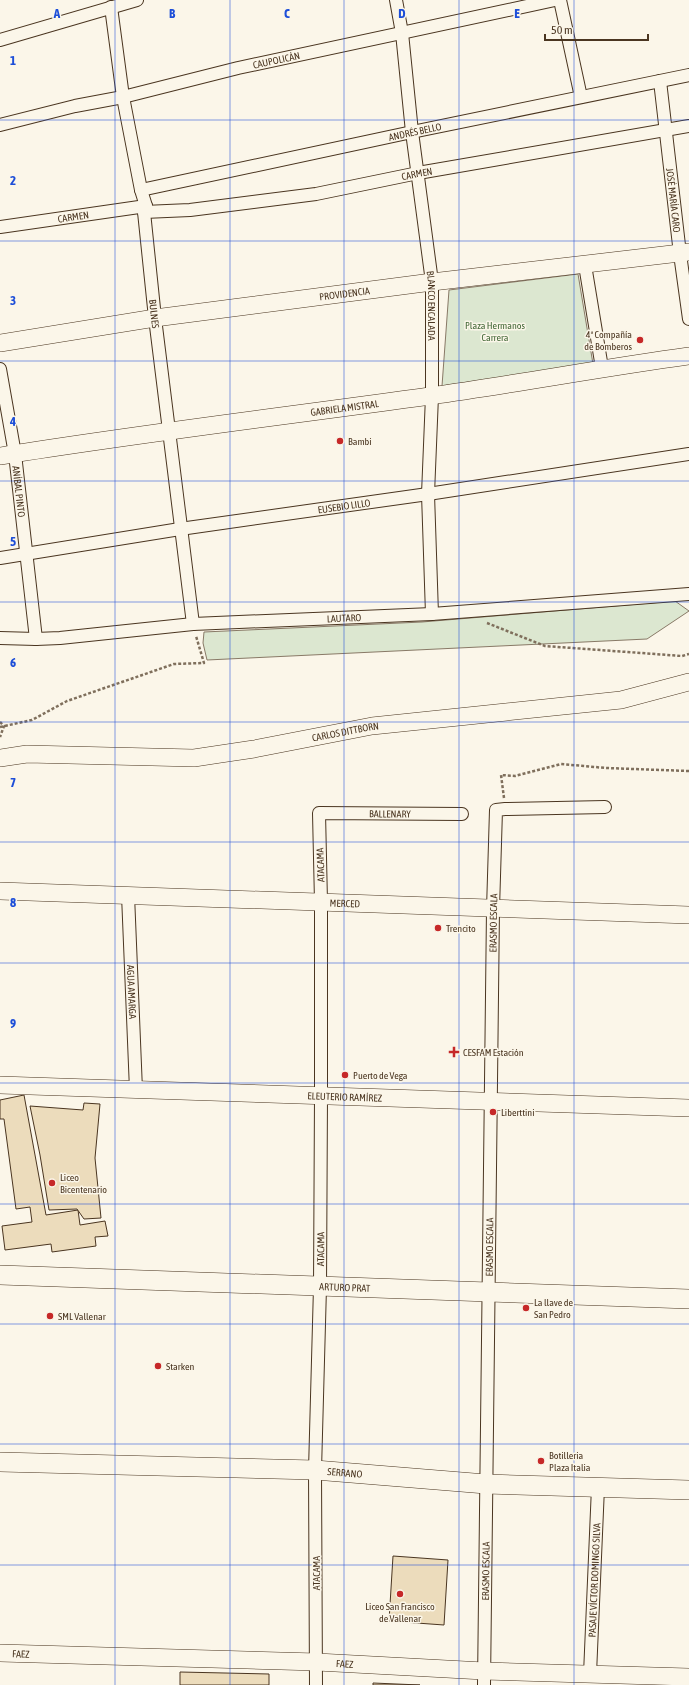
<svg xmlns="http://www.w3.org/2000/svg" width="689" height="1685" viewBox="0 0 689 1685" font-family="'Asap Condensed',sans-serif">
<rect width="100%" height="100%" fill="#fbf6e9"/>
<g fill="#dce7d0" stroke="#887966">
<path d="M578 274 593 364 442 386 449 290Z"/>
<path d="M675 601 689 611 647 639 207 660 203 643 204 632 422 622Z"/>
</g>
<g fill="#ecdcbc" stroke="#4a3520">
<path d="M24 1095 46 1215 78 1210 80 1225 105 1221 108 1236 95 1237 96 1246 52 1252 51 1244 5 1250 2 1226 32 1222 30 1207 16 1209 4 1119H0V1100Z"/>
<path d="M84 1103 100 1104 95 1158 101 1218 84 1219 77 1209 49 1210 40 1155 30 1106 83 1110Z"/>
<path d="M393 1556 448 1560 444 1625 389 1621Z"/>
<path d="M180 1672 269 1674V1685H180Z"/>
<path d="M373 1683 420 1685H373Z"/>
</g>
<g fill="none" stroke-linecap="round" stroke-linejoin="round">
<defs>
<g id="street">
<path id="s1" d="M396 0 402 33 412 132 432 282V396L428 494 432 614"/>
<path d="M560 0 581 97"/>
<path id="s2" d="M111 7 123 97 141 190 146 206 144 212 155 318 193 624"/>
<path d="M0 40 137 0"/>
<path id="s3" d="M660 81 680 254 689 319"/>
<path id="s4" d="M0 125 75 106 123 97 238 68 555 0"/>
<path id="s5" d="M141 190 412 132 689 75"/>
<path id="s6" d="M144 212 190 210 316 194 418 173 689 126"/>
<path id="s7" d="M0 227 146 206"/>
<path d="M585 265 602 368"/>
<path id="s8" d="M0 369 15 454 36 639"/>
<path id="s9" d="M0 558 180 529 428 494 689 454"/>
<path id="s10" d="M0 638 36 639 60 638 193 624 432 614 689 594"/>
<path id="s11" d="M128 895 136 1090"/>
<path id="s12" d="M590 1674 598 1487"/>
<path id="s13" d="M316 1685 315 1470 320 1287 321 1096V902L319 813 462 814"/>
<path id="s14" d="M484 1685 493 909 496 810 505 809 605 807"/>
</g>
<g id="secondary">
<path id="s15" d="M0 343 155 318 432 282 689 252"/>
<path id="s16" d="M0 456C143 433 286 416 430 396 516 384 602 368 689 356"/>
<path id="s17" d="M0 758 27 754 194 758 254 749 372 726 621 700 689 682"/>
<path id="s18" d="M0 891 689 915"/>
<path id="s19" d="M0 1085 689 1108"/>
<path id="s20" d="M0 1653 317 1662 484 1671 689 1677"/>
</g>
<g id="primary">
<path id="s21" d="M0 1275 689 1299"/>
<path id="s22" d="M0 1462 315 1470 486 1484 689 1490"/>
</g>
</defs>
<use href="#street" stroke="#4a3520" stroke-width="14"/>
<use href="#secondary" stroke="#4a3520" stroke-width="18"/>
<use href="#primary" stroke="#4a3520" stroke-width="20"/>
<g stroke="#7f6f5c" stroke-width="2.5" stroke-dasharray="3 2" stroke-linecap="butt">
<path d="M487 623 545 646 682 656 689 654"/>
<path d="M0 722 4 726 0 737"/>
<path d="M0 727 32 720 67 701 174 664 204 663 196 636"/>
<path d="M504 798 501 775 515 776 561 764 606 768 689 771"/>
</g>
<use href="#street" stroke="#fbf6e9" stroke-width="12"/>
<use href="#secondary" stroke="#fbf6e9" stroke-width="17"/>
<use href="#primary" stroke="#fbf6e9" stroke-width="19"/>
</g>
<path fill="none" stroke="#1d4ed8" stroke-width="1" stroke-opacity="0.55" d="M115 0V1685M230 0V1685M344 0V1685M459 0V1685M574 0V1685M0 120H689M0 241H689M0 361H689M0 481H689M0 602H689M0 722H689M0 842H689M0 963H689M0 1083H689M0 1204H689M0 1324H689M0 1444H689M0 1565H689"/>
<g fill="#c62828" stroke="#fbf6e9" stroke-width="1.5">
<circle cx="640" cy="340" r="4"/>
<circle cx="340" cy="441" r="4"/>
<circle cx="438" cy="928" r="4"/>
<path d="M452 1046h4v4h4v4h-4v4h-4v-4h-4v-4h4z"/>
<circle cx="345" cy="1075" r="4"/>
<circle cx="493" cy="1112" r="4"/>
<circle cx="52" cy="1183" r="4"/>
<circle cx="526" cy="1308" r="4"/>
<circle cx="50" cy="1316" r="4"/>
<circle cx="158" cy="1366" r="4"/>
<circle cx="541" cy="1461" r="4"/>
<circle cx="400" cy="1594" r="4"/>
</g>
<g text-anchor="middle" stroke-width="3" stroke-linejoin="round" paint-order="stroke">
<g font-size="10" fill="#4a3520" stroke="#fbf6e9">
<text dy="4" stroke="none"><textPath href="#s4" startOffset="284">CAUPOLICÁN</textPath></text>
<text dy="4" stroke="none"><textPath href="#s5" startOffset="280">ANDRÉS BELLO</textPath></text>
<text dy="4" stroke="none"><textPath href="#s6" startOffset="276">CARMEN</textPath></text>
<text dy="4" stroke="none"><textPath href="#s3" startOffset="120">JOSÉ MARÍA CARO</textPath></text>
<text dy="4" stroke="none"><textPath href="#s7" startOffset="74">CARMEN</textPath></text>
<text dy="4" stroke="none"><textPath href="#s15" startOffset="348">PROVIDENCIA</textPath></text>
<text dy="4" stroke="none"><textPath href="#s1" startOffset="308">BLANCO ENCALADA</textPath></text>
<text dy="4" stroke="none"><textPath href="#s2" startOffset="311">BULNES</textPath></text>
<text dy="4" stroke="none"><textPath href="#s16" startOffset="348">GABRIELA MISTRAL</textPath></text>
<text dy="4" stroke="none"><textPath href="#s8" startOffset="124">ANÍBAL PINTO</textPath></text>
<text dy="4" stroke="none"><textPath href="#s9" startOffset="348">EUSEBIO LILLO</textPath></text>
<text dy="4" stroke="none"><textPath href="#s10" startOffset="345">LAUTARO</textPath></text>
<text dy="4" stroke="none"><textPath href="#s17" startOffset="348">CARLOS DITTBORN</textPath></text>
<text dy="4" stroke="none"><textPath href="#s13" startOffset="943">BALLENARY</textPath></text>
<text transform="translate(320 865) rotate(-92)" y="4">ATACAMA</text>
<text dy="4" stroke="none"><textPath href="#s18" startOffset="345">MERCED</textPath></text>
<text dy="4" stroke="none"><textPath href="#s14" startOffset="762">ERASMO ESCALA</textPath></text>
<text dy="4" stroke="none"><textPath href="#s11" startOffset="97">AGUA AMARGA</textPath></text>
<text dy="4" stroke="none"><textPath href="#s19" startOffset="345">ELEUTERIO RAMÍREZ</textPath></text>
<text dy="4" stroke="none"><textPath href="#s14" startOffset="438">ERASMO ESCALA</textPath></text>
<text dy="4" stroke="none"><textPath href="#s13" startOffset="436">ATACAMA</textPath></text>
<text dy="4" stroke="none"><textPath href="#s21" startOffset="345">ARTURO PRAT</textPath></text>
<text dy="4" stroke="none"><textPath href="#s22" startOffset="345">SERRANO</textPath></text>
<text dy="4" stroke="none"><textPath href="#s14" startOffset="114">ERASMO ESCALA</textPath></text>
<text transform="translate(316 1573) rotate(-90)" y="4">ATACAMA</text>
<text dy="4" stroke="none"><textPath href="#s12" startOffset="94">PASAJE VÍCTOR DOMINGO SILVA</textPath></text>
<text dy="4" stroke="none"><textPath href="#s20" startOffset="21">FAEZ</textPath></text>
<text dy="4" stroke="none"><textPath href="#s20" startOffset="345">FAEZ</textPath></text>
</g>
<g font-size="10" fill="#436837" stroke="#fbf6e9">
<text x="495" y="329">Plaza Hermanos<tspan x="495" dy="12">Carrera</tspan></text>
</g>
<g font-size="10" fill="#4a3520" stroke="#fbf6e9" text-anchor="start">
<text x="632" y="338" text-anchor="end">4ª Compañía<tspan x="632" dy="12">de Bomberos</tspan></text>
<text x="348" y="445">Bambi</text>
<text x="446" y="932">Trencito</text>
<text x="463" y="1056">CESFAM Estación</text>
<text x="353" y="1079">Puerto de Vega</text>
<text x="501" y="1116">Liberttini</text>
<text x="60" y="1181">Liceo<tspan x="60" dy="12">Bicentenario</tspan></text>
<text x="534" y="1306">La llave de<tspan x="534" dy="12">San Pedro</tspan></text>
<text x="58" y="1320">SML Vallenar</text>
<text x="166" y="1370">Starken</text>
<text x="549" y="1459">Botilleria<tspan x="549" dy="12">Plaza Italia</tspan></text>
<text x="400" y="1610" text-anchor="middle">Liceo San Francisco<tspan x="400" dy="12">de Vallenar</tspan></text>
</g>
</g>
<g font-size="13" text-anchor="middle" font-weight="bold" fill="#1d4ed8" stroke="#fbf6e9" stroke-width="3" stroke-linejoin="round" paint-order="stroke">
<text x="57" y="18">A</text>
<text x="172" y="18">B</text>
<text x="287" y="18">C</text>
<text x="402" y="18">D</text>
<text x="517" y="18">E</text>
<text x="13" y="65">1</text>
<text x="13" y="185">2</text>
<text x="13" y="305">3</text>
<text x="13" y="426">4</text>
<text x="13" y="546">5</text>
<text x="13" y="667">6</text>
<text x="13" y="787">7</text>
<text x="13" y="907">8</text>
<text x="13" y="1028">9</text>
</g>
<path d="M545 34v6h103v-6" fill="none" stroke="#4a3520" stroke-width="2"/>
<text x="551" y="34" font-size="12" fill="#4a3520" stroke="#fbf6e9" stroke-width="3" paint-order="stroke">50 m</text>
</svg>
